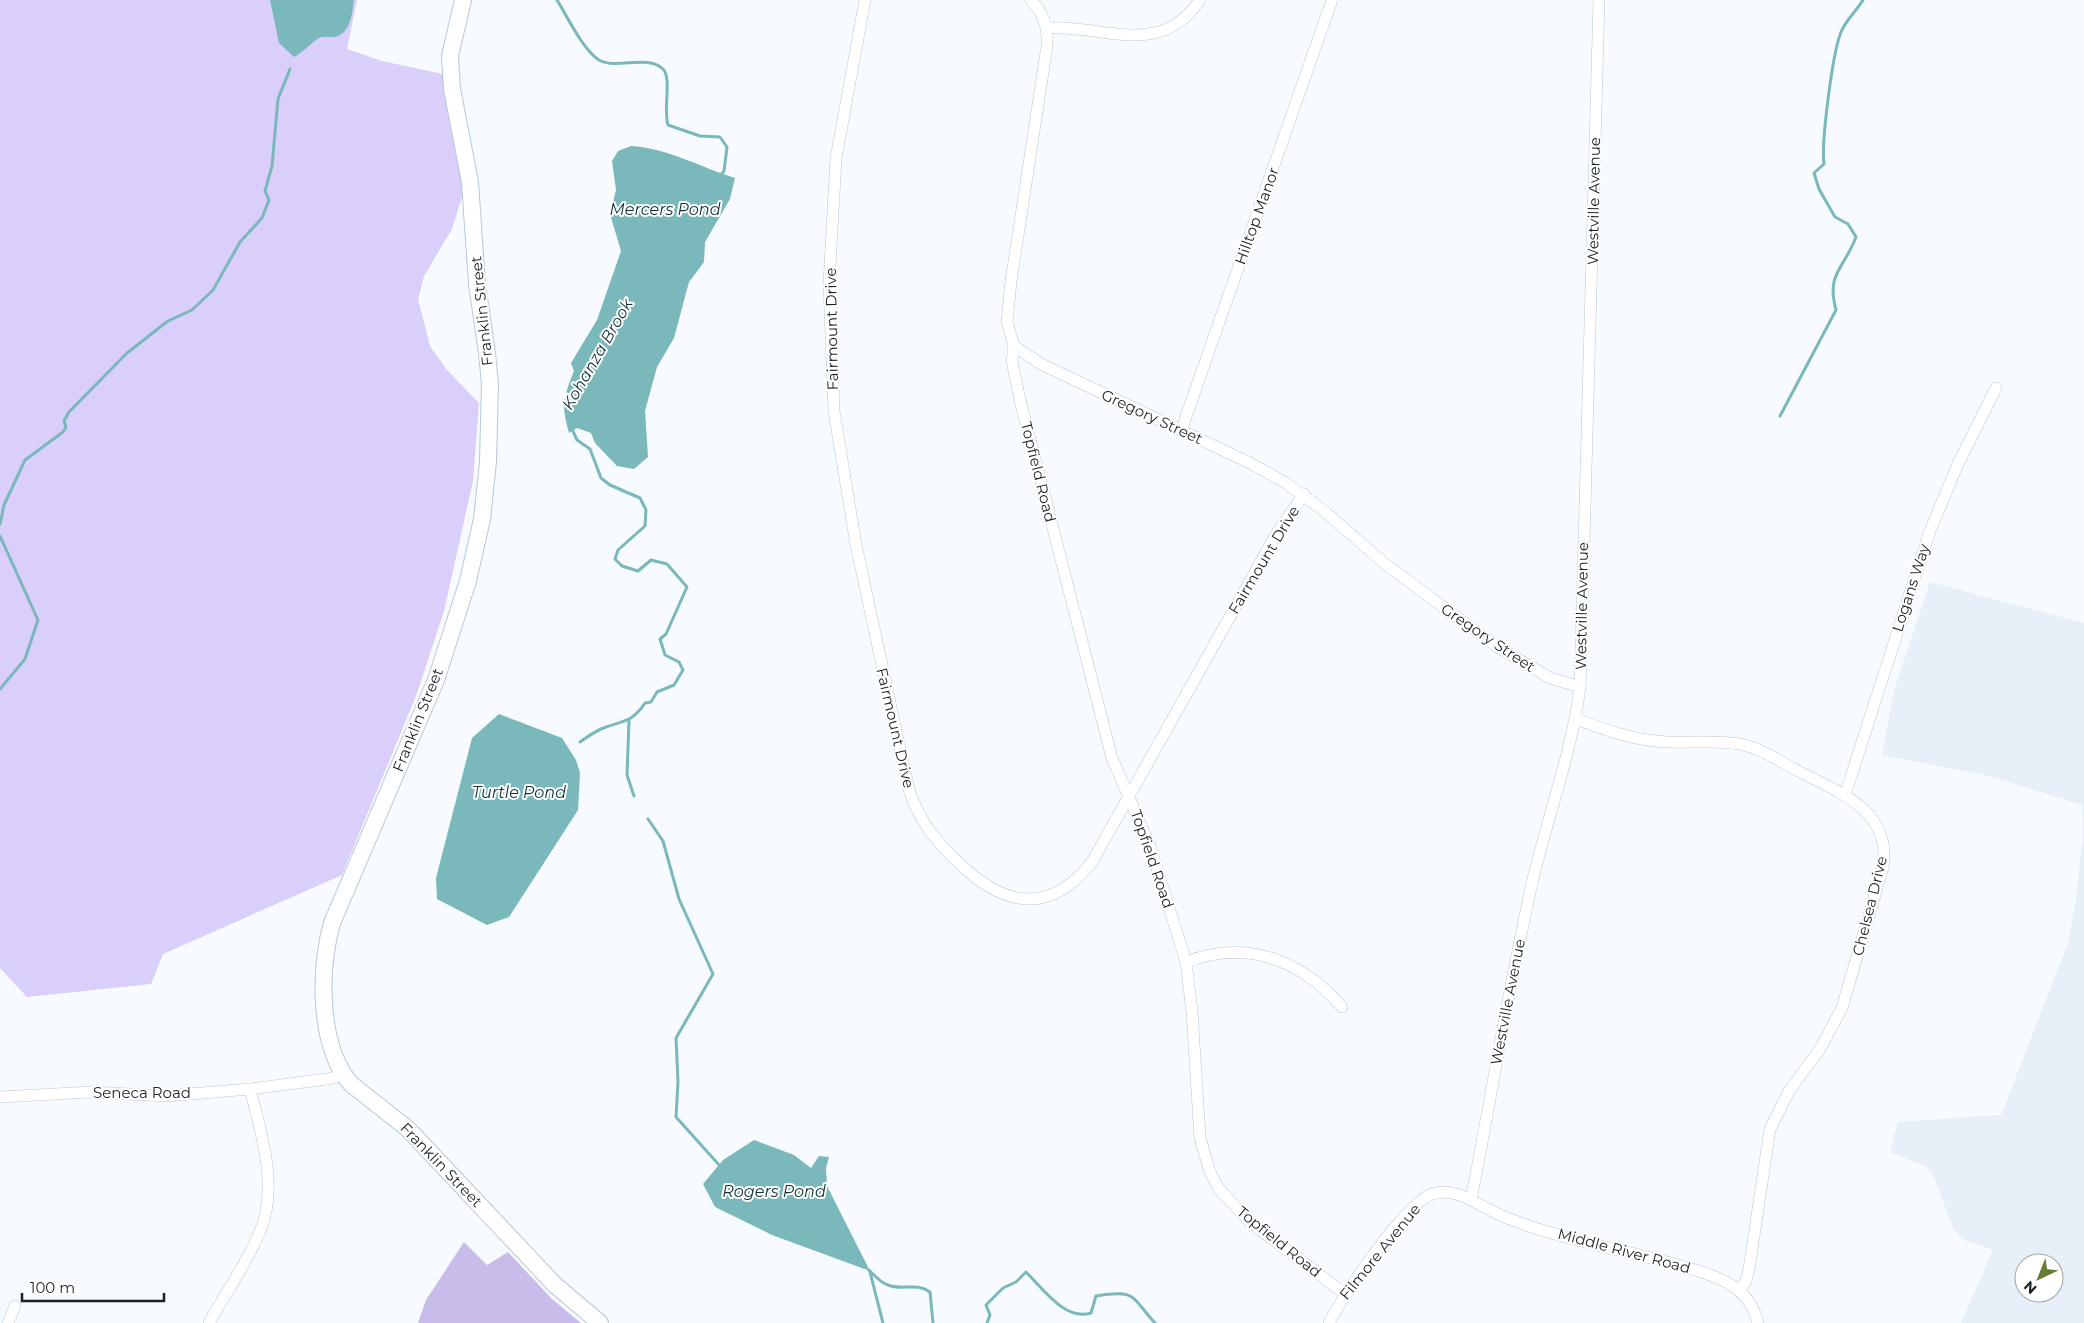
<svg xmlns="http://www.w3.org/2000/svg" width="2084" height="1323" viewBox="0 0 2084 1323" font-family="Montserrat,sans-serif">
<rect width="100%" height="100%" fill="#f7fafe"/>
<path fill="#e7eff8" fill-rule="evenodd" d="M1930 582 2084 623V1323H1961L1993 1250 1962 1239 1953 1228 1933 1175 1927 1167 1890 1152 1898 1122 2001 1115 2068 943 2076 900 2083 834 2082 805 1989 776 1882 755 1894 691ZM2024 1263H2054V1293H2024Z"/>
<path fill="#dacefb" d="M0 0H357L347 49 382 61 443 74 465 187 452 229 424 276 418 299 430 346 447 370 479 403 473 481 444 611 416 696 342 875 163 954 151 984 27 997 0 968Z"/>
<path fill="#c8bdea" d="M464 1242 487 1265 508 1252 552 1299 581 1323H418L426 1300Z"/>
<g fill="#7ab8bb">
<path d="M270 0H354C352 13 351 33 335 37 328 38 322 35 316 40 308 46 303 52 294 57L279 43Z"/>
<path d="M631 146C667 148 700 167 735 178L730 199 705 242 704 262 689 282 674 338 657 367 645 411 648 457 634 469 617 466 595 443 591 433 577 428 569 433C561 404 563 399 574 371L571 363 597 320 621 251 610 214 616 190 612 161 618 151Z"/>
<path d="M499 714 562 738 576 760 580 773 578 810 509 917 487 925 437 899 436 878 472 738Z"/>
<path d="M754 1140 794 1155 811 1168 819 1156 829 1157 826 1168 827 1186 870 1271 772 1235 715 1207 703 1184 723 1160Z"/>
</g>
<g fill="none" stroke-linecap="round" stroke-linejoin="round">
<g stroke="#7ab8bb" stroke-width="3">
<path d="M557 0C567 16 583 50 599 60 617 70 647 54 663 69 672 78 663 110 668 125L700 136 720 137 727 147 724 171 719 177"/>
<path d="M1780 416 1836 310C1826 273 1844 269 1856 237L1848 224 1835 217 1819 189 1814 173 1824 164C1821 144 1833 44 1843 28 1849 17 1857 10 1863 0"/>
<path d="M571 427 577 440 590 449 601 478 610 485 640 498 646 510 645 526 618 550 615 559 622 566 638 571 651 560 667 564 687 587 666 634 660 639 665 655 679 662 683 670 674 685 657 692 651 702 645 703C631 724 622 720 601 729 594 732 587 737 580 742"/>
<path d="M0 524 4 505 25 460 63 432 66 427 64 421 69 412 127 353 168 321 192 310 213 290 240 242 262 218 269 200 265 191 272 166 278 99 290 69"/>
<path d="M0 536 38 620 25 659 0 689"/>
<path d="M629 721 627 775 634 796"/>
<path d="M648 819 663 841 679 899 713 974 676 1038 678 1082 676 1117 720 1166"/>
<path d="M869 1270C874 1275 881 1283 888 1285 902 1291 916 1282 930 1292L933 1323"/>
<path d="M870 1272 883 1323"/>
<path d="M987 1323 990 1315 986 1305 1003 1288 1016 1282 1026 1272C1043 1289 1065 1321 1091 1313L1096 1296C1137 1289 1131 1297 1155 1323"/>
</g>
<defs>
<g id="street">
<path d="M865 0 836 158 829 284 834 411 856 545 909 790C920 822 936 842 960 864 1005 907 1050 915 1092 862L1277 533 1304 494"/>
<path d="M1031 0C1044 14 1048 27 1047 46L1011 281 1007 322 1014 346 1041 364 1250 463 1286 483 1324 511 1384 563 1496 646 1550 678 1580 687"/>
<path d="M1048 28C1106 25 1160 59 1200 0"/>
<path d="M1014 346 1012 361 1020 400 1112 758 1150 846 1186 962 1192 1012 1200 1138 1210 1172 1219 1189 1251 1223 1345 1294"/>
<path d="M1181 431 1332 0"/>
<path d="M1576 719C1606 730 1635 741 1668 742 1692 743 1716 740 1740 744 1761 748 1779 761 1798 771 1839 792 1892 811 1883 867L1842 1008 1820 1049 1789 1091 1770 1129 1749 1269 1746 1281 1739 1291"/>
<path d="M1845 795 1930 531 1957 466 1996 388"/>
<path d="M1186 962C1247 939 1301 960 1342 1007"/>
<path d="M0 1097 92 1092 166 1096 250 1089 327 1079 343 1075"/>
<path d="M1471 1200C1492 1093 1509 985 1533 879 1548 815 1572 752 1580 687L1599 0"/>
<path d="M8 1323 15 1306"/>
<path d="M209 1323C226 1292 248 1262 261 1229 278 1185 261 1132 250 1089"/>
<path d="M1329 1323C1343 1295 1405 1204 1432 1194 1454 1187 1473 1202 1492 1211 1502 1217 1513 1220 1523 1224 1568 1240 1617 1249 1663 1261 1682 1266 1702 1271 1720 1279 1741 1288 1753 1302 1758 1323"/>
</g>
<path id="secondary" d="M463 0 450 56 452 89 470 182 477 284 487 353 490 384 488 462 482 519 468 581 436 680 332 923C319 970 318 1046 351 1084L408 1129 555 1285 600 1323"/>
</defs>
<use href="#street" stroke="#b8c8d7" stroke-width="12"/>
<use href="#secondary" stroke="#b8c8d7" stroke-width="18"/>
<use href="#street" stroke="#fff" stroke-width="11"/>
<use href="#secondary" stroke="#fff" stroke-width="16"/>
</g>
<g text-anchor="middle" stroke-width="4" stroke-linejoin="round" paint-order="stroke">
<g font-size="15" fill="#1b2026" stroke="#fff">
<text transform="translate(1594 201) rotate(-89)" y="5">Westville Avenue</text>
<text transform="translate(1257 216) rotate(-70)" y="5">Hilltop Manor</text>
<text transform="translate(482 311) rotate(-96)" y="5">Franklin Street</text>
<text transform="translate(832 329) rotate(-91)" y="5">Fairmount Drive</text>
<text transform="translate(1152 417) rotate(25)" y="5">Gregory Street</text>
<text transform="translate(1038 472) rotate(76)" y="5">Topfield Road</text>
<text transform="translate(1264 560) rotate(-59)" y="5">Fairmount Drive</text>
<text transform="translate(1911 588) rotate(-72)" y="5">Logans Way</text>
<text transform="translate(1582 606) rotate(-89)" y="5">Westville Avenue</text>
<text transform="translate(1488 638) rotate(34)" y="5">Gregory Street</text>
<text transform="translate(418 720) rotate(-68)" y="5">Franklin Street</text>
<text transform="translate(895 728) rotate(77)" y="5">Fairmount Drive</text>
<text transform="translate(1152 859) rotate(71)" y="5">Topfield Road</text>
<text transform="translate(1870 906) rotate(-76)" y="5">Chelsea Drive</text>
<text transform="translate(1508 1002) rotate(-79)" y="5">Westville Avenue</text>
<text x="142" y="1098">Seneca Road</text>
<text transform="translate(441 1165) rotate(46)" y="5">Franklin Street</text>
<text transform="translate(1279 1242) rotate(39)" y="5">Topfield Road</text>
<text transform="translate(1624 1251) rotate(15)" y="5">Middle River Road</text>
<text transform="translate(1380 1252) rotate(-51)" y="5">Filmore Avenue</text>
</g>
<g font-size="16" font-style="italic" fill="#0e2f30" stroke="#fff">
<text x="665" y="215">Mercers Pond</text>
<text transform="translate(597 354) rotate(-60)" y="6">Kohanza Brook</text>
<text x="519" y="798">Turtle Pond</text>
<text x="774" y="1197">Rogers Pond</text>
</g>
</g>
<g transform="translate(2039 1278) rotate(223)"><circle r="24" fill="#ffffff" stroke="#a4a6a8"/>
<path d="M0-4L9 19L0 12L-9 19Z" fill="#637e32"/>
<text y="-8" font-size="14" font-weight="bold" text-anchor="middle" fill="#1b2026">N</text>
</g>
<path d="M22 1293v8h142v-8" fill="none" stroke="#1b2026" stroke-width="2.5"/>
<text x="30" y="1293" font-size="15" fill="#1b2026" stroke="#ffffff" stroke-width="4" paint-order="stroke">100 m</text>
</svg>
